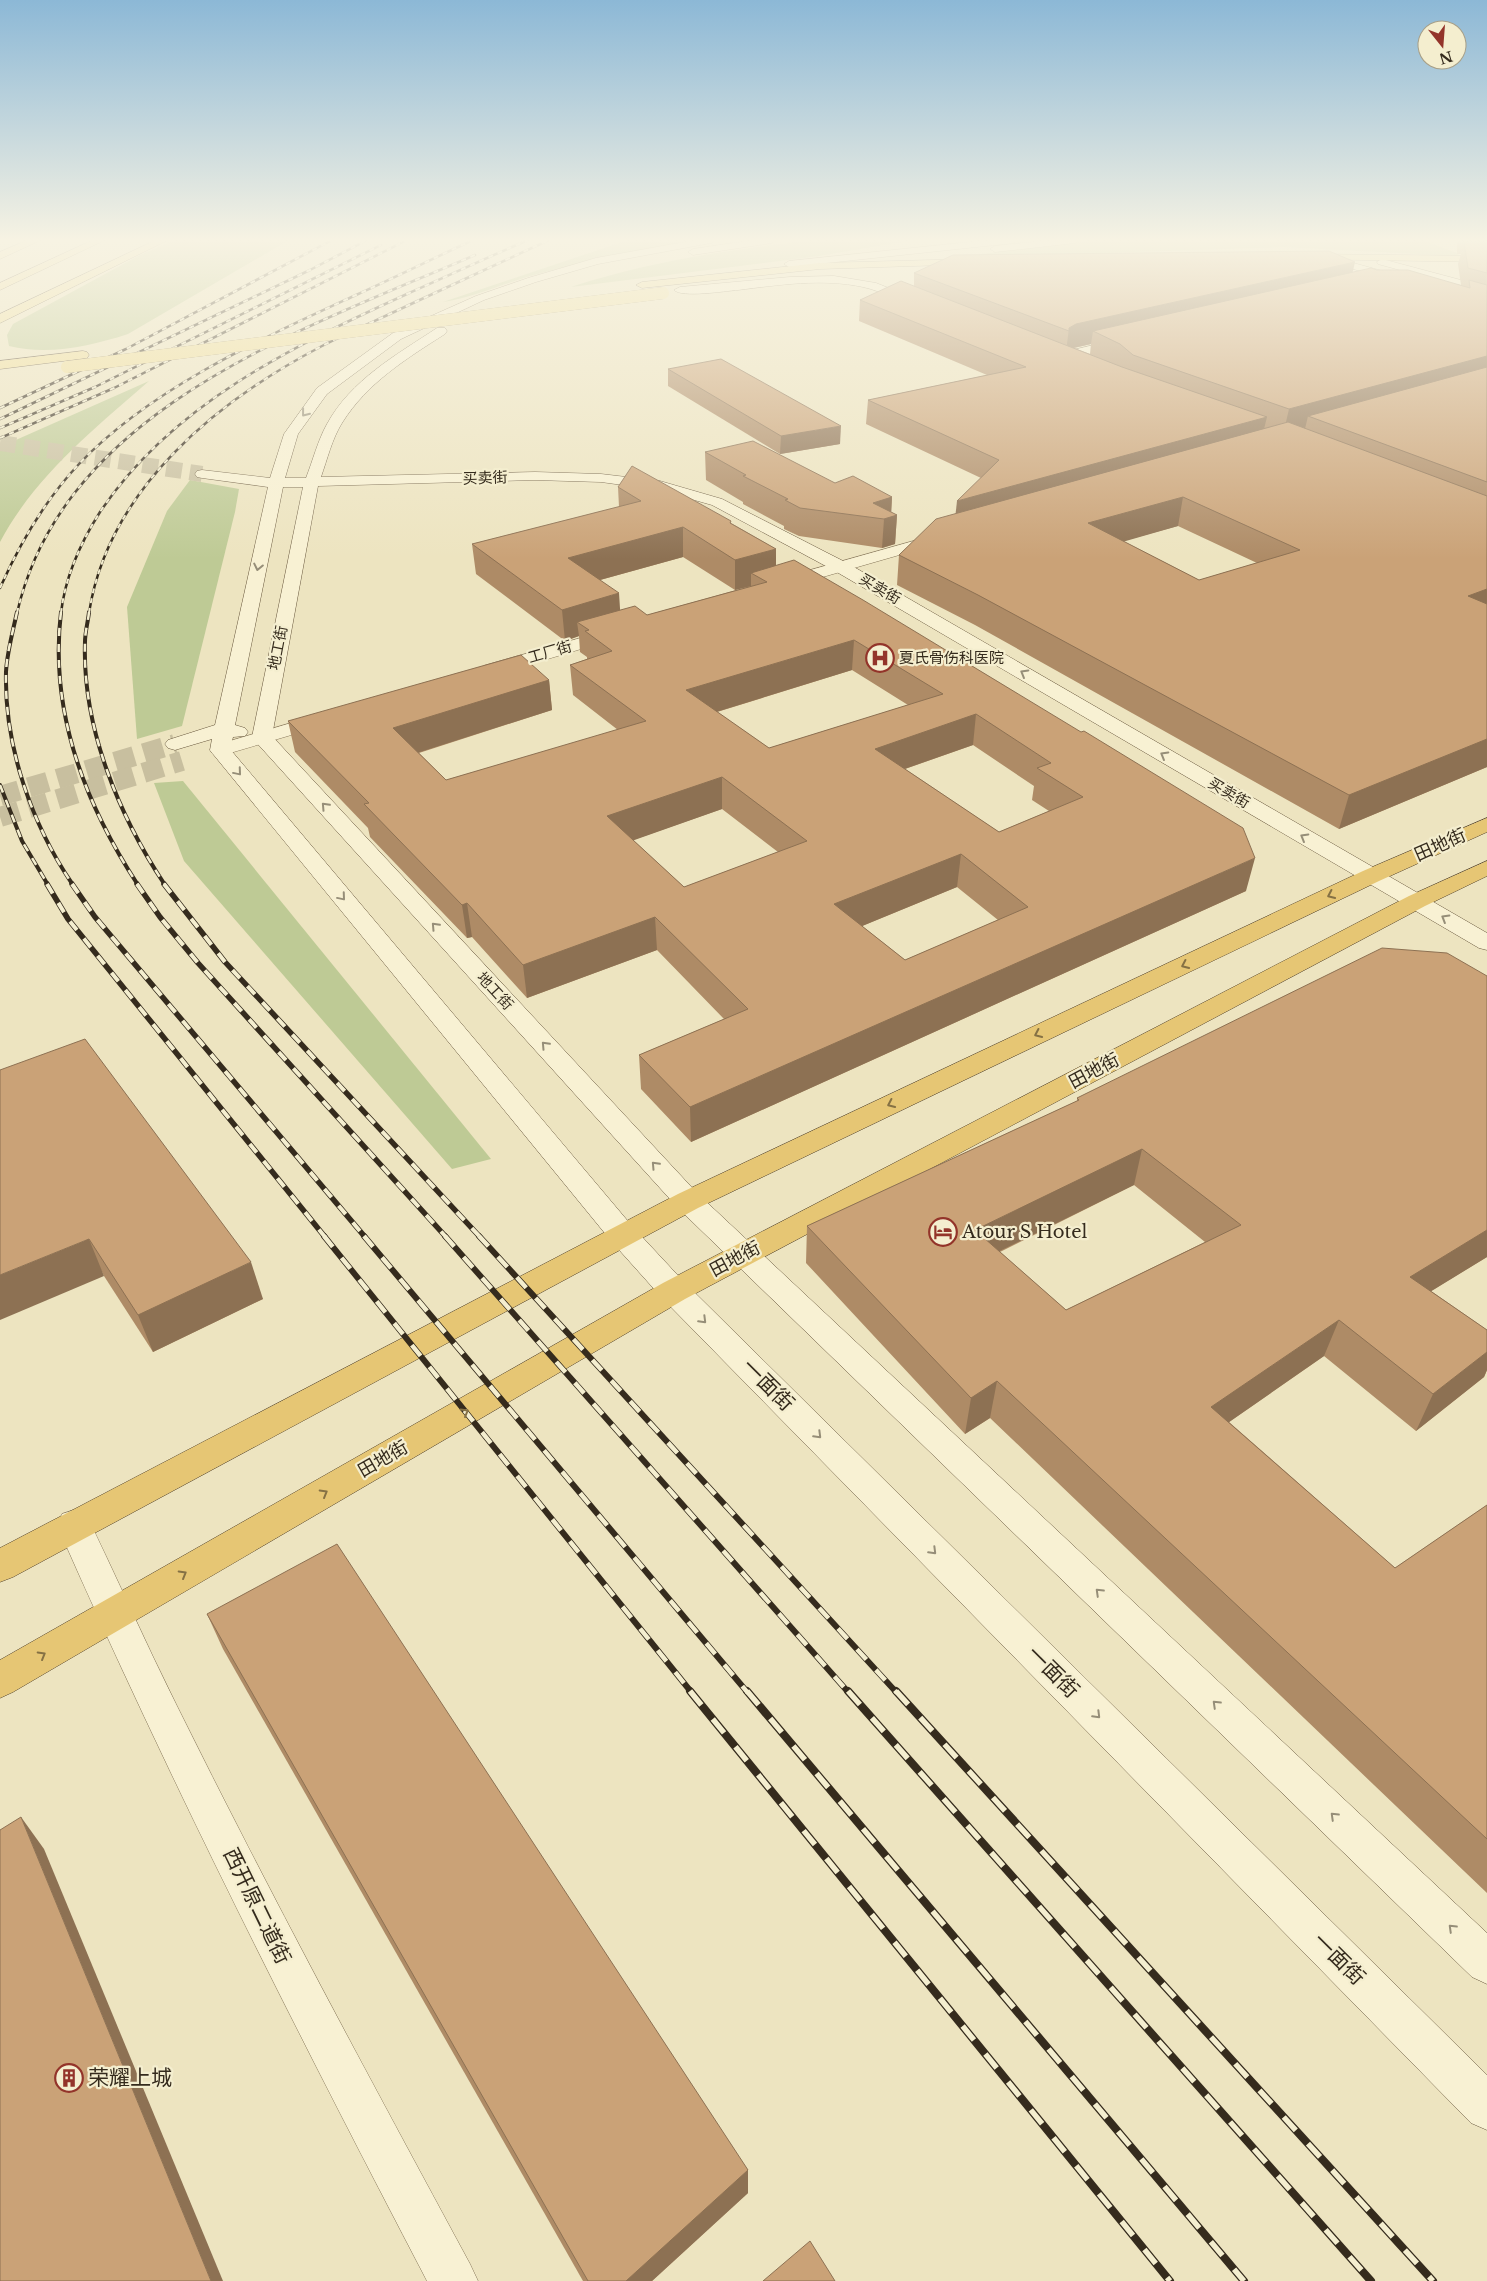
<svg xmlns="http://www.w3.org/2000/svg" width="1487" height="2281" viewBox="0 0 1487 2281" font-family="'Libre Baskerville','Noto Sans SC',serif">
<rect width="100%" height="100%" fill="#ede4c0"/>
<g fill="#beca95">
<path d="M175 240H289L128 334C91 346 48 356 9 346L7 335 13 324 140 255Z"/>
<path d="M628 240H698C644 249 591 260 538 274 506 282 476 297 443 302Z"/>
<path d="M816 240H913L819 256 571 287C650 261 733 249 816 240Z"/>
<path d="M1095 240H1423L1459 254 1456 256 1284 247 950 258Z"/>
<path d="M149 381C94 429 35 476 0 542V447Z"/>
<path d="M190 480 239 489 235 512 182 726 137 739 127 607 167 511Z"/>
<path d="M183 781 491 1159 452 1169 184 861 154 783Z"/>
</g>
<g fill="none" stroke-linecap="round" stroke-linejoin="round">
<path stroke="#c8bf9f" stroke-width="16" stroke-dasharray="16 8" stroke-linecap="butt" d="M0 443 202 474"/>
<g stroke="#c8bf9f" stroke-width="20" stroke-dasharray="20 10" stroke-linecap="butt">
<path d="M0 796 175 744"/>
<path d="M0 817 182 761"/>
</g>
<defs>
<g id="tertiary">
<path d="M1127 337 1131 338 1133 341 1131 344 1085 355 1102 366 1101 369H1091L1067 354 1069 351Z"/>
<path d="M942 533 948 535 950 538 948 541 781 589 775 588 773 584 775 580Z"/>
<path d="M615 628 621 629 624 633 621 637 491 676 484 674 482 670 484 666Z"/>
<path d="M325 713 332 715 335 719 332 723 220 756 213 754 210 750 213 746Z"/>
<path d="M74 1510 86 1514C117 1578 145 1642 177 1706 270 1894 370 2079 470 2264L478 2281H427C297 2032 170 1782 57 1525L62 1514Z"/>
</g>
<g id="secondary">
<path d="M696 240H716L711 243 598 264 536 282 484 300 401 339 327 394 298 434 285 478H306C313 460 318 440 327 424 351 380 396 355 437 328H445L447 331 445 334C406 359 367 383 342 423 332 439 327 460 321 477L535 472 601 474 660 481 722 499 847 563 1487 933V950L1479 948 835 571 712 505 659 490 601 482 535 480 318 486 272 736 698 1194 1487 1933V1984L1472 1977 678 1208 255 741 252 737 303 487H283L235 725 245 728 248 732 245 736 233 737 230 749 632 1226 685 1283 1487 2075V2130L1471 2123 663 1299 612 1242 213 754 210 750 212 739 175 750 168 748 165 744 168 740 215 725 268 487 202 478 197 477 195 474 197 471 202 470 270 478 284 434 317 388 393 333 476 296 528 278 596 258Z"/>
<path d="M754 240H777L772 243 693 255 688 252 693 249Z"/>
<path d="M989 240H1019L1014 243 789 267 784 264 789 261Z"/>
<path d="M1051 240H1080L1075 243 995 252 990 249 995 246Z"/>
<path d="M1339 259 1404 277 1406 279 1400 282 1335 264 1334 262Z"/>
<path d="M1382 259 1487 287V294L1378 264 1377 262Z"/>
<path d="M834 276 876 283 921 301 923 303 917 307C899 302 882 291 863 287 822 278 779 285 738 290 725 291 682 298 674 290L680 287 790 277Z"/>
</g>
<g id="primary">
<path d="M28 240H41L0 259V252Z"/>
<path d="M93 240H105L0 290V283Z"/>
<path d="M156 240H168L0 323V314Z"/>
<path d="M1306 254 1487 256V262L1302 259 1301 257Z"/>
<path d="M973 259 977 260V264L820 269 642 288 636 285 642 282 820 263Z"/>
<path d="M83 351 87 352 89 355 87 358 0 369V361Z"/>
</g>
<g id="trunk">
<path d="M1487 818V832L1379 881 698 1208 13 1577 0 1582V1548L678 1194 1363 871Z"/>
<path d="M1487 861V876L1425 906 685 1299 13 1692 0 1698V1660L663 1283 1409 896Z"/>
</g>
</defs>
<use href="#tertiary" stroke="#857558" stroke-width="1"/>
<use href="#secondary" stroke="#67563c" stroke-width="1"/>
<use href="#primary" stroke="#53432d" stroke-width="1"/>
<use href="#trunk" stroke="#53432d" stroke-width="1"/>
<use href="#tertiary" fill="#f8f1d3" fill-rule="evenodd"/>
<use href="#secondary" fill="#f8f1d3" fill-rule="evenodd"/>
<use href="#primary" fill="#f0de98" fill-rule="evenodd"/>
<use href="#trunk" fill="#e6c674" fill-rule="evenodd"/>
<defs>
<g id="rail-far4">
<path d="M0 408 126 349 332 240"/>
<path d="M0 419 310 270 367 240"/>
<path d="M0 428 95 387 381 245"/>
<path d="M0 438 114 388 407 240"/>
<path d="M0 588C20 543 45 500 79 464 151 388 263 338 356 295 396 277 434 258 473 240"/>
<path d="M17 613C64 408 304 329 475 255"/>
<path d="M61 613C65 577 81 542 100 512 172 404 293 346 407 294 448 276 488 257 528 240"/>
<path d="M89 613C108 489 217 401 322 346 351 331 382 318 411 304 457 283 503 261 549 240"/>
</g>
<g id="rail-far3">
<path d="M17 612C13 631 7 652 6 672 4 746 32 825 73 885"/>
<path d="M61 612C49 711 85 804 138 885"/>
<path d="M89 612C88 622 85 632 85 642 82 727 119 816 165 885"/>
<path d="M0 785 22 841 48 885"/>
</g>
<g id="rail-far2">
<path d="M47 884 68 919 325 1237"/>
<path d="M72 884 95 917 365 1237"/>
<path d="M137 884 160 917 198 963 446 1237"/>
<path d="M164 884 225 962 480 1237"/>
</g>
<g id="rail-far1">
<path d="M324 1236 692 1693"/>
<path d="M364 1236 748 1693"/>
<path d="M445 1236 849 1693"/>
<path d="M479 1236 897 1693"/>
</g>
<g id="rail">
<path d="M690 1691 1170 2281"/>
<path d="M747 1691 1244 2281"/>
<path d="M848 1691 1371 2281"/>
<path d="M896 1691 1433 2281"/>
</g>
</defs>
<use href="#rail-far4" stroke="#352b1d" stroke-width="2.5"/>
<use href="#rail-far3" stroke="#352b1d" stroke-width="4"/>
<use href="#rail-far2" stroke="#352b1d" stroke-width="5.5"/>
<use href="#rail-far1" stroke="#352b1d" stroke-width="6"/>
<use href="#rail" stroke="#352b1d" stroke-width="8"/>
<use href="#rail-far4" stroke="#f4eecf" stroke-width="2" stroke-dasharray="5" stroke-linecap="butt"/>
<use href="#rail-far3" stroke="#f4eecf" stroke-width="2.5" stroke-dasharray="8" stroke-linecap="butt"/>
<use href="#rail-far2" stroke="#f4eecf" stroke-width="4" stroke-dasharray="11" stroke-linecap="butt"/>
<use href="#rail-far1" stroke="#f4eecf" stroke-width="4.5" stroke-dasharray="14" stroke-linecap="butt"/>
<use href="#rail" stroke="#f4eecf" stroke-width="5.5" stroke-dasharray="18" stroke-linecap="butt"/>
<defs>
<path id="primary-bridge" d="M67 367 663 293"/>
</defs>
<use href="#primary-bridge" stroke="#53432d" stroke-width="12" stroke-linecap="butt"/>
<use href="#primary-bridge" stroke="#f0de98" stroke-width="12"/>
</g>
<g fill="#ae8b66" fill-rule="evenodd">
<path d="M1458 240H1487V767L1339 829 975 625 897 585 899 555 956 514 981 478 866 424 868 400 987 375 859 321 860 300 914 286V273L1353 272 1377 270 1461 285 1458 264 1461 254H1457V246ZM1091 344 1090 354 1074 348ZM1178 526 1257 563 1199 580 1123 541Z"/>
<path d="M668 369 840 444 780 454 668 386Z"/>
<path d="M705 452 835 483 892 497 891 512 897 515 895 544 882 548 799 536 784 529V526L743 504V502L706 480Z"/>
<path d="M618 487 731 521V523L776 549V566L1246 891 691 1142 641 1089 639 1055 724 1019 657 950 527 998 472 937 467 938 370 837 368 828 295 752 288 721 549 680 552 710 419 753 446 780 618 730 573 695 570 665 587 659V657L580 652 579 636 565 641 476 574 472 544 619 507ZM683 557 735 590 751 586 647 615 620 610 600 580ZM852 670 908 705 769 748 717 712ZM973 745 1034 786 1032 800 1049 811 999 832 905 769ZM722 809 778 852 684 887 633 840ZM957 887 998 920 905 960 862 926Z"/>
<path d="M1487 976V1257L1431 1291 1487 1330V1370L1484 1377 1416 1431 1324 1356 1229 1422 1395 1568 1487 1505V1893L990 1418 965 1434 806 1263 807 1226 1077 1101V1098ZM1134 1185 1205 1242 1066 1310 1000 1252Z"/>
<path d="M0 1070 263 1299 153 1352 104 1276Z"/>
<path d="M207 1614 748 2170V2193L652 2281H583L223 1649Z"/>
</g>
<g fill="#8d7153">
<path d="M1355 262 1350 284 1093 331 1091 344 1073 348 1066 352 1069 328 1076 324Z"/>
<path d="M1487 356V379L1308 416 1305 429 1283 435 1289 409Z"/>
<path d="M1267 417 1261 441 954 528 957 501Z"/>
<path d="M841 426 840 444 780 454 781 436Z"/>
<path d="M892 497 891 517 897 515 895 544 882 548 884 519 873 503Z"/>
<path d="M1183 497 1178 526 1084 553 1088 523Z"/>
<path d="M683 527V557L571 588 568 558Z"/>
<path d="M776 549V579L751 573V586L735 590V560Z"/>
<path d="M1487 589V616L1468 596Z"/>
<path d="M619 593 621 624 577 622 579 636 565 641 562 610Z"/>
<path d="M854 640 852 670 687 721 686 690Z"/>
<path d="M549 680 552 710 398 759 393 728Z"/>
<path d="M976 714 973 745 873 780 875 749Z"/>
<path d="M1487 739V767L1339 829 1349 795Z"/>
<path d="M722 777V809L609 849 607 816Z"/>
<path d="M961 854 957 887 833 938 834 904Z"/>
<path d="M1255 858 1246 891 691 1142 690 1107Z"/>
<path d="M467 903 472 937 467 938 462 905Z"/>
<path d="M655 917 657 950 527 998 523 965Z"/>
<path d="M1142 1149 1134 1185 969 1266 975 1230Z"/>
<path d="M1487 1230V1257L1394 1314 1410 1277Z"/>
<path d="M89 1239 104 1276 0 1320V1275Z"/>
<path d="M251 1262 263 1299 153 1352 138 1315Z"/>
<path d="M1339 1320 1324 1356 1199 1443 1211 1407Z"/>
<path d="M1487 1352V1370L1484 1377 1416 1431 1433 1394Z"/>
<path d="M997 1381 990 1418 965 1434 971 1398Z"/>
<path d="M21 1817 44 1849 223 2281H211Z"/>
<path d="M748 2170V2193L652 2281H626Z"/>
</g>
<g fill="#caa277" stroke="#8d7153" fill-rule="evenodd">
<path d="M1464 242H1487V273L1468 268Z"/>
<path d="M1329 251 1355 262 1076 324 1069 328V331L914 273 953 255Z"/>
<path d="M1371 268 1377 270H1408L1470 288 1469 280 1487 285V356L1289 409 1133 355 1120 344 1093 331Z"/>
<path d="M901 281 1122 367 1267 417 957 501 999 460 868 400 1026 367 860 300Z"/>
<path d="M721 359 841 426 781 436 668 369Z"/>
<path d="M1487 367V482L1308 416Z"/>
<path d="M1288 422 1487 496V589L1468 596 1487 604V739L1349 795 978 595 899 555 936 519ZM1183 497 1300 550 1199 580 1088 523Z"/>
<path d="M753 441 835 483 853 476 892 497 873 503 897 515 884 519 800 508 785 500 788 499 743 476 746 475 705 452Z"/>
<path d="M632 466 731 521 730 523 776 549 735 560 683 527 568 558 619 593 562 610 472 544 641 501 618 487Z"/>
<path d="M794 560 863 600 1081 732 1084 731 1243 828 1255 858 690 1107 639 1055 748 1009 655 917 523 965 467 903 462 905 364 804 369 803 288 721 521 655 549 680 393 728 446 780 646 721 570 665 612 651 585 631 589 630 577 622 635 606 647 615 767 582 751 573ZM854 640 943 694 769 748 686 690ZM976 714 1051 763 1037 768 1083 797 999 832 875 749ZM722 777 807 841 684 887 607 816ZM961 854 1028 907 905 960 834 904Z"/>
<path d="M1382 948 1447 953 1487 976V1230L1410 1277 1487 1330V1352L1433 1394 1339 1320 1211 1407 1395 1568 1487 1505V1839L997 1381 971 1398 807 1226 1079 1100 1077 1098ZM1142 1149 1241 1225 1066 1310 975 1230Z"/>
<path d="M85 1039 251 1262 138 1315 89 1239 0 1275V1070Z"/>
<path d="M337 1544 748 2170 626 2281H588L207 1614Z"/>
<path d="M21 1817 211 2281H0V1830Z"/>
<path d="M810 2241 835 2281H763Z"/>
</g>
<defs><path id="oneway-chevron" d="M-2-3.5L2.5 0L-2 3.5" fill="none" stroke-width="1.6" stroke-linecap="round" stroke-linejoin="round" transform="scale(1.25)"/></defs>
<g stroke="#968e78">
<use href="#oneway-chevron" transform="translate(305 413) rotate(128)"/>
<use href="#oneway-chevron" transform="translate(258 567) rotate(102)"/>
<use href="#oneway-chevron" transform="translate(1024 673) rotate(-150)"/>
<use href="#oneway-chevron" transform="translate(1164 755) rotate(-150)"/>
<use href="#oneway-chevron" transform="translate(238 772) rotate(50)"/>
<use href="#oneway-chevron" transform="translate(325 806) rotate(-133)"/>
<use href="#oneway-chevron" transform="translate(1304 837) rotate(-150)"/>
<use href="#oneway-chevron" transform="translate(342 897) rotate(50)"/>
<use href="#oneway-chevron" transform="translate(1445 918) rotate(-149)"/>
<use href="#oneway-chevron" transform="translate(435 926) rotate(-133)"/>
<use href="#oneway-chevron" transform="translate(545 1045) rotate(-133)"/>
<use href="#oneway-chevron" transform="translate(655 1165) rotate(-133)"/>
<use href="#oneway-chevron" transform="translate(703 1320) rotate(45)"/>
<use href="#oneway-chevron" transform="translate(818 1435) rotate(45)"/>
<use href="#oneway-chevron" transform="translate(933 1551) rotate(45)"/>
<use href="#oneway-chevron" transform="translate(1099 1592) rotate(-136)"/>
<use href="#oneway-chevron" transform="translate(1216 1704) rotate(-136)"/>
<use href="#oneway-chevron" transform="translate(1097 1715) rotate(45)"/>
<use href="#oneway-chevron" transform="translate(1334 1816) rotate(-136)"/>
<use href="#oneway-chevron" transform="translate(1452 1928) rotate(-136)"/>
</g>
<g stroke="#857144">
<use href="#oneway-chevron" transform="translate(1331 895) rotate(155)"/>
<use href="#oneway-chevron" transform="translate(1185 965) rotate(155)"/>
<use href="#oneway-chevron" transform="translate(1038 1034) rotate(155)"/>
<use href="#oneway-chevron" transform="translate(891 1104) rotate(155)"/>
<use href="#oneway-chevron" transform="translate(465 1412) rotate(-30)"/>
<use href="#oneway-chevron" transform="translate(324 1493) rotate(-30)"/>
<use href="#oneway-chevron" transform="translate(183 1574) rotate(-30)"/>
<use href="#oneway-chevron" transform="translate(42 1655) rotate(-30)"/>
</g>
<linearGradient id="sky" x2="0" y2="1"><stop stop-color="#8cb8d6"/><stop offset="0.43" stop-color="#f7f3e3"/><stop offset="1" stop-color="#f7f3e3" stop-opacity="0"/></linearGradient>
<rect width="1487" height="559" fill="url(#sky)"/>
<defs>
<symbol id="hospital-ring" viewBox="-11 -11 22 22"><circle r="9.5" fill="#f4eecf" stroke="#93342a" stroke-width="1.5"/><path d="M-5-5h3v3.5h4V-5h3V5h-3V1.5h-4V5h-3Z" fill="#93342a"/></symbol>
<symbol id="hotel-ring" viewBox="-11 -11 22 22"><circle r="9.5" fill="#f4eecf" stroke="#93342a" stroke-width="1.5"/><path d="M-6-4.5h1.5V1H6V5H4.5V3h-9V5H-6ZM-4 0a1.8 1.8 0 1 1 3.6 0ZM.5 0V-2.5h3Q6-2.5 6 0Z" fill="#93342a"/></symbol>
<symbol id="building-ring" viewBox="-11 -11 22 22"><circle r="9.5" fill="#f4eecf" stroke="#93342a" stroke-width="1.5"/><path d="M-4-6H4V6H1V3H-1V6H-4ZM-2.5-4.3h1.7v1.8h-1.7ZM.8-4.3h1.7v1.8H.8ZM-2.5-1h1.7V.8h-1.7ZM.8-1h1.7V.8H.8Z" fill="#93342a"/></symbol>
</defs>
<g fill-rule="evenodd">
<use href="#hospital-ring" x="864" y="642" width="32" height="32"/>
<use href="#hotel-ring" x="927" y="1216" width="32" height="32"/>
<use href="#building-ring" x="53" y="2062" width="32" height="32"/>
</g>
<g text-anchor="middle" stroke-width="4.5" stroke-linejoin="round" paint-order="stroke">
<g font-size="15" fill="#352b1d" stroke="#f4eecf">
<text transform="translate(485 478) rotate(-2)" y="5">买卖街</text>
<text transform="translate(880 589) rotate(30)" y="5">买卖街</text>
<text transform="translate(278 648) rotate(-79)" y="5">地工街</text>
<text transform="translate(550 652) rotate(-16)" y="5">工厂街</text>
<text transform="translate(1229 793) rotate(30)" y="5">买卖街</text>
<text transform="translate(495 991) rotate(47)" y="5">地工街</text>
</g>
<g font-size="15" fill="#352b1d" stroke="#f4eecf" text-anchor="start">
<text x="899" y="663">夏氏骨伤科医院</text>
</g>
<g font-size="18" fill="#352b1d" stroke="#f4eecf">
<text transform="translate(1440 845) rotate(-24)" y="6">田地街</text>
<text transform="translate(1094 1071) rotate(-28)" y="6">田地街</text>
<text transform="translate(735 1259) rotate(-28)" y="6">田地街</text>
<text transform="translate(383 1459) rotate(-30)" y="6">田地街</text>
</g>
<g font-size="18" fill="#352b1d" stroke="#f4eecf" text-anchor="start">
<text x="962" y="1238">Atour S Hotel</text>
</g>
<g font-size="21" fill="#352b1d" stroke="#f4eecf">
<text transform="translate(768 1385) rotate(45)" y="7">一面街</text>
<text transform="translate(1053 1672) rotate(45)" y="7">一面街</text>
<text transform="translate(257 1906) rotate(64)" y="7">西开原二道街</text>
<text transform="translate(1339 1959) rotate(45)" y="7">一面街</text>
</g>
<g font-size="21" fill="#352b1d" stroke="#f4eecf" text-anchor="start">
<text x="88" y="2085">荣耀上城</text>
</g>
</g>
<g transform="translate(1442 45) rotate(163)"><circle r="24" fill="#f4eecf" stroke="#a8a088"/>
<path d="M0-4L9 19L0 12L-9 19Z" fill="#93342a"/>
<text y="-8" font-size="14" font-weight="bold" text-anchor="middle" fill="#352b1d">N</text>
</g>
</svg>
